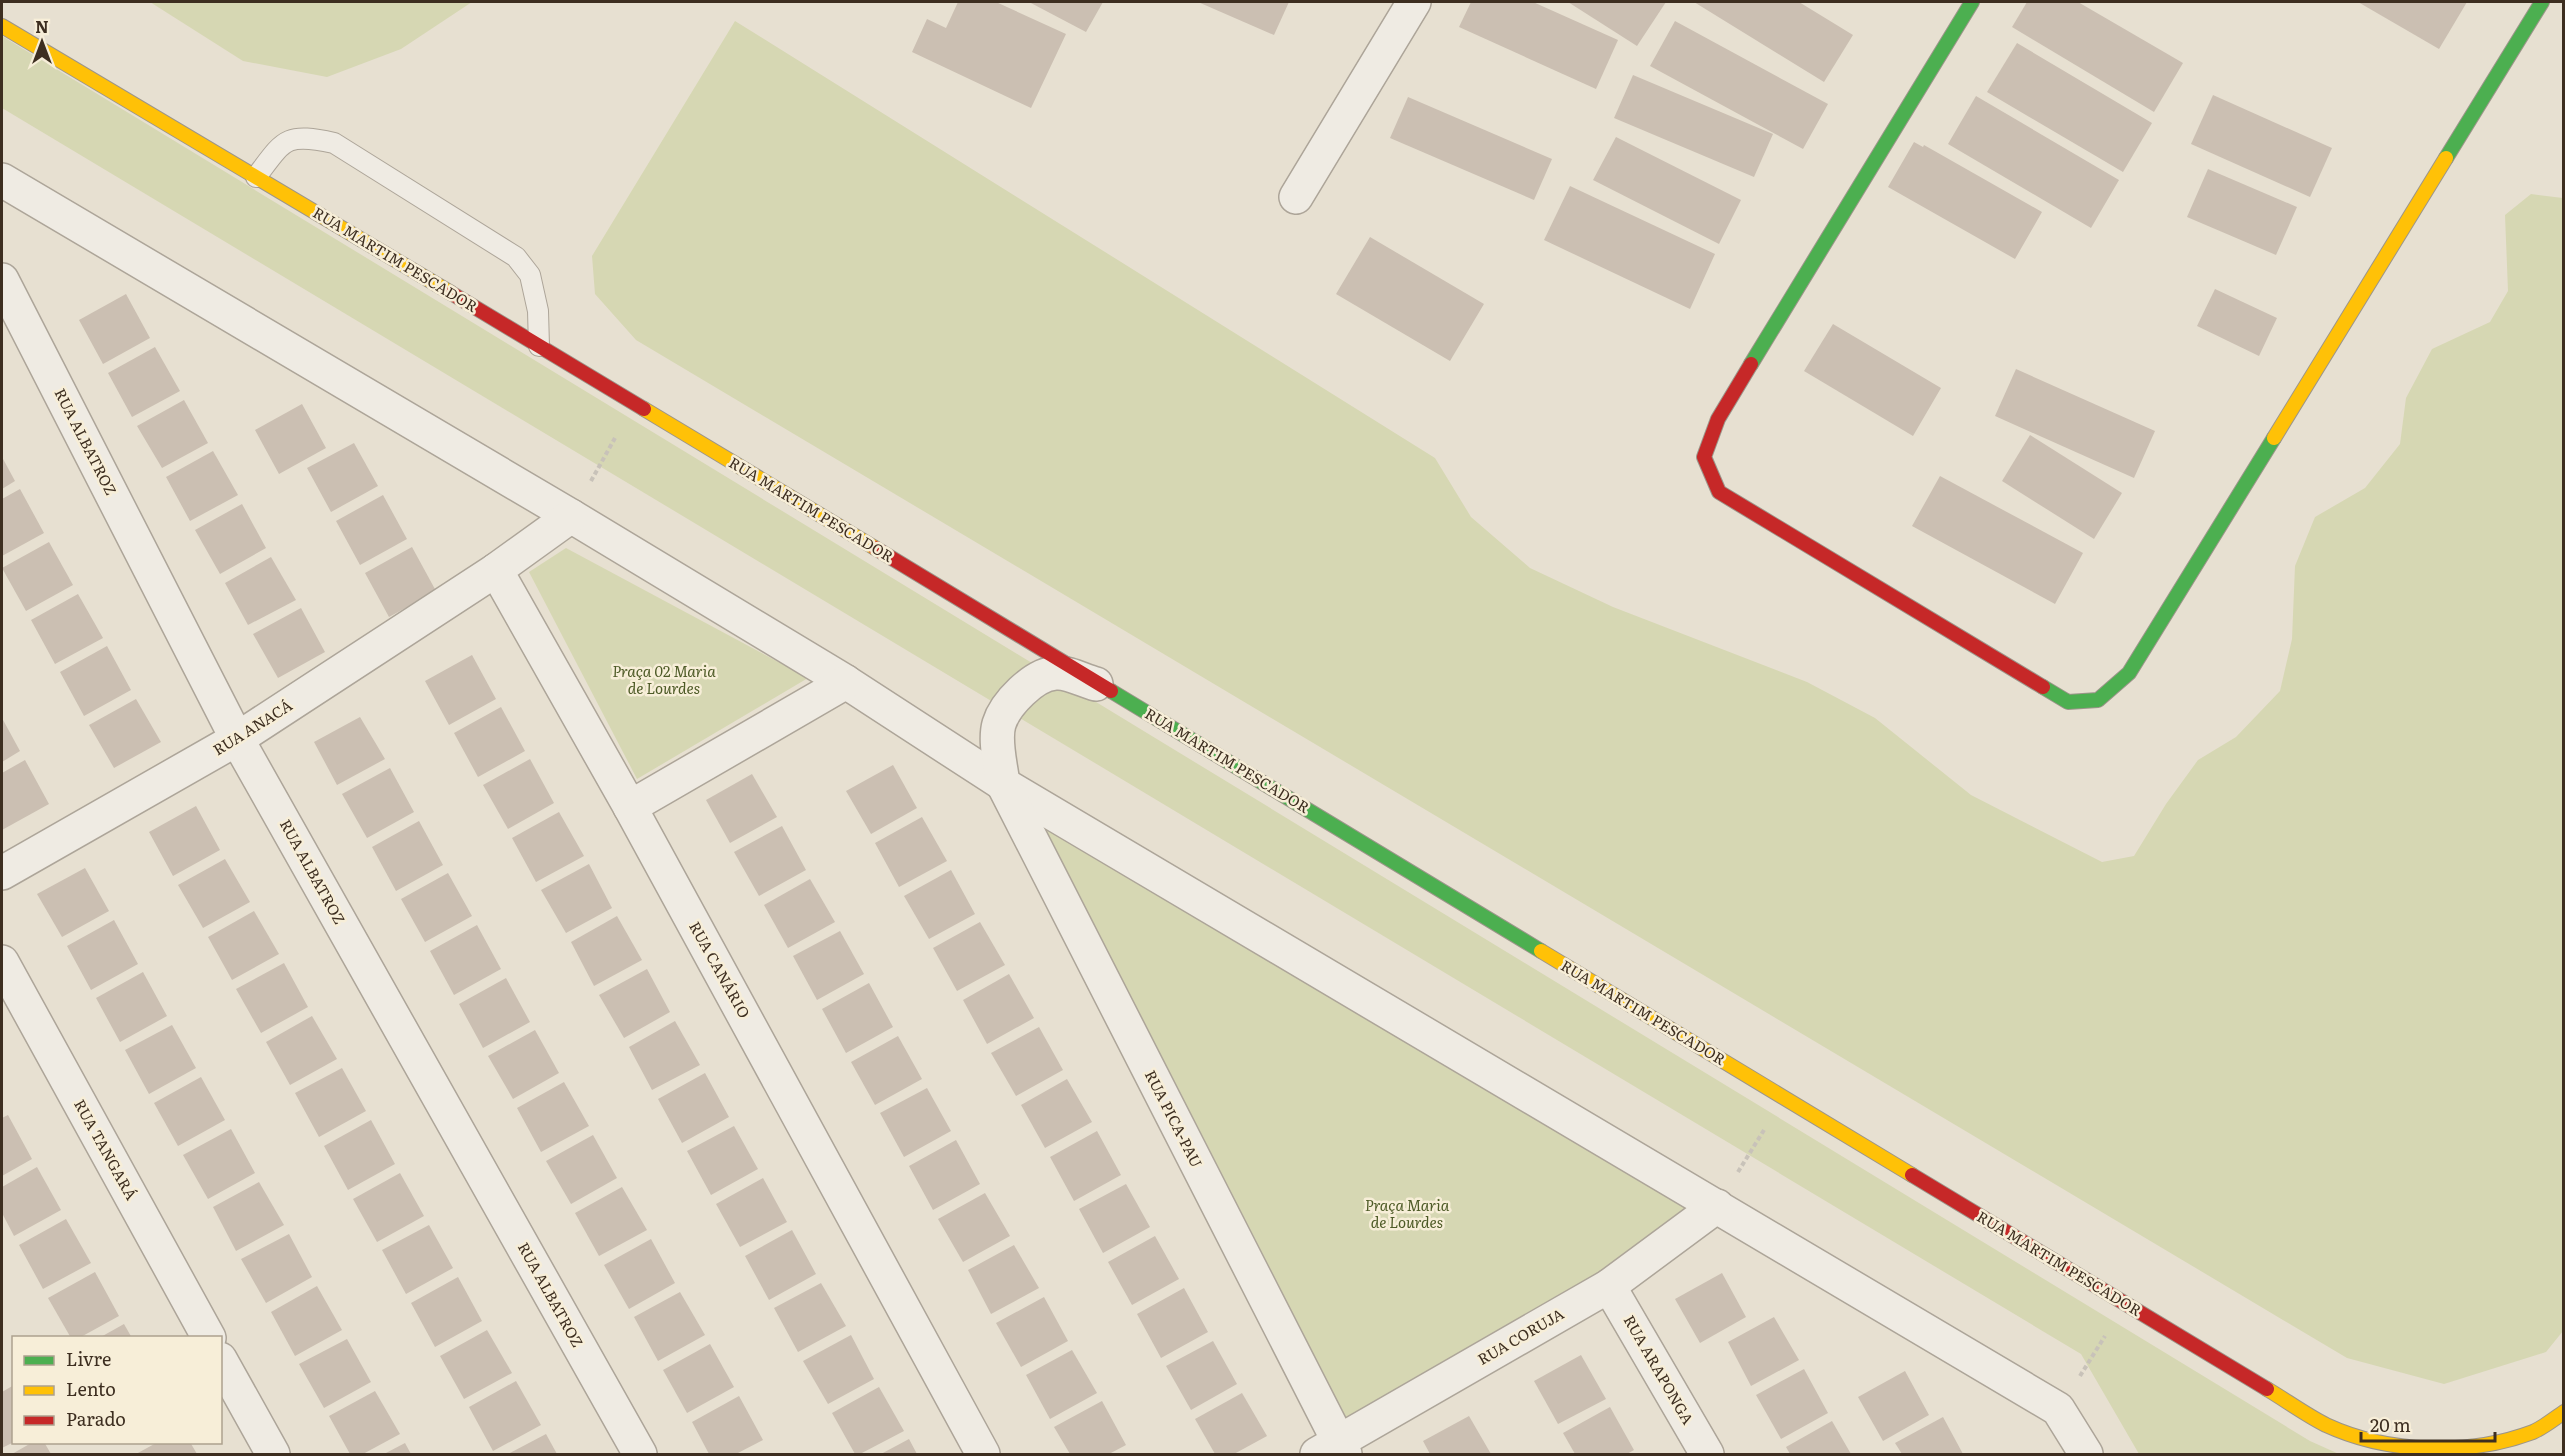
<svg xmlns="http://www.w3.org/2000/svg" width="2565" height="1456" viewBox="0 0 2565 1456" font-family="Literata,serif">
<rect width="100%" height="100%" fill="#e7e0d1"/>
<g fill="#d6d7b3">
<path d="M150 2H472L401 49 327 77 243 61Z"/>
<path d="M735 21 1435 458 1471 517 1530 568 1613 607 1807 682 1875 718 1971 795 2102 862 2134 856 2166 804 2198 760 2236 737 2280 691 2292 639 2295 566 2315 517 2365 488 2400 444 2406 398 2432 349 2490 322 2508 291 2505 215 2531 194 2563 198V1331L2546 1352 2444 1384 2347 1358 636 340 595 294 592 256Z"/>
<path d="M2 36 2310 1441 2339 1454H2139L2081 1354 2 108Z"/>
<path d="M566 548 808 678 637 779 529 572Z"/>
<path d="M1012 793 1710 1205 1341 1439Z"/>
</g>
<g fill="#cbbfb2">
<path d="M958 2H996L1066 34 1031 108 912 52 927 19 946 28Z"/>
<path d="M1029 2H1103L1086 32Z"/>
<path d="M1198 2H1289L1274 35Z"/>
<path d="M1471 2H1533L1618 40 1596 89 1459 27Z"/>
<path d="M1568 2H1666L1637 46Z"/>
<path d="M1694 2H1799L1853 35 1824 82Z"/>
<path d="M2027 2H2078L2183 63 2154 112 2012 27Z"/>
<path d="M2358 2H2467L2439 49Z"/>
<path d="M1675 21 1828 104 1803 149 1650 66Z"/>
<path d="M2017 43 2152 123 2123 172 1987 92Z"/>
<path d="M1633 75 1773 134 1754 177 1614 118Z"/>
<path d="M2213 95 2332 148 2310 197 2191 144Z"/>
<path d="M1976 96 2119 180 2091 228 1948 144Z"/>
<path d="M1408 97 1552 159 1534 200 1390 138Z"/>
<path d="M1616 137 1741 200 1719 244 1593 180Z"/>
<path d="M1914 142 1923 147 1924 145 2042 212 2015 259 1888 187Z"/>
<path d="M2208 169 2297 207 2276 255 2187 217Z"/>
<path d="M1570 186 1715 254 1690 309 1544 240Z"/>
<path d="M1370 237 1484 304 1450 361 1336 294Z"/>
<path d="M2215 289 2277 318 2259 356 2197 326Z"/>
<path d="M126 294 150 338 103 364 79 320Z"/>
<path d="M1833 324 1941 388 1913 436 1804 371Z"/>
<path d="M155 347 180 391 132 417 108 373Z"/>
<path d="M2016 369 2155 431 2134 478 1995 416Z"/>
<path d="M184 400 208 443 162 468 137 426Z"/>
<path d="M302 404 326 448 279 474 255 430Z"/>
<path d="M2030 435 2122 493 2094 539 2002 481Z"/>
<path d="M354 443 378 486 331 512 307 468Z"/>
<path d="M213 451 238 495 190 521 166 477Z"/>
<path d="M2 457 15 481 2 489Z"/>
<path d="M1940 476 2083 553 2055 604 1912 526Z"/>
<path d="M20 489 44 533 2 556V499Z"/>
<path d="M383 495 407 539 360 565 336 521Z"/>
<path d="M242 504 266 548 220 574 195 530Z"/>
<path d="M49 542 73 585 26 611 2 568Z"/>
<path d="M412 547 436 591 389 617 365 573Z"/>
<path d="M271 557 296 600 248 625 225 583Z"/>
<path d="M78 594 103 638 55 664 31 620Z"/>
<path d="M301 608 325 652 278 678 253 634Z"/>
<path d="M107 646 131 690 84 716 60 672Z"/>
<path d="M472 655 496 699 449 725 425 681Z"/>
<path d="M136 699 161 742 114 768 89 725Z"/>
<path d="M501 707 525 751 478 777 454 733Z"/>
<path d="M360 717 385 759 337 785 314 742Z"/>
<path d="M2 718 20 751 2 762Z"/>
<path d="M530 759 554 803 508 829 483 785Z"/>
<path d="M25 760 49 804 2 830V773Z"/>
<path d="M893 765 917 808 871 834 846 791Z"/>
<path d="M390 768 414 812 367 838 342 794Z"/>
<path d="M752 774 777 817 730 843 706 800Z"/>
<path d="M196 806 220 850 173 876 149 832Z"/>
<path d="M559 812 584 856 536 882 512 838Z"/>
<path d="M922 817 947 861 899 887 875 843Z"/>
<path d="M419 821 443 865 396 891 372 847Z"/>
<path d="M782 826 806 870 759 896 734 852Z"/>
<path d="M225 859 250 902 203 928 178 885Z"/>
<path d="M589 864 612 908 566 933 541 890Z"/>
<path d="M85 868 109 911 62 937 37 894Z"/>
<path d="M951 870 975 914 929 939 904 896Z"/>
<path d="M448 873 472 916 425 942 401 899Z"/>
<path d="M810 879 835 922 788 948 764 905Z"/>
<path d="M254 911 279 954 232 980 208 937Z"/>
<path d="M617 916 642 960 594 986 571 942Z"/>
<path d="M114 920 138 964 91 990 67 946Z"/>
<path d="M980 922 1005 965 957 991 933 948Z"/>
<path d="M477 925 501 969 454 995 430 951Z"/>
<path d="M840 931 864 974 817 1000 793 956Z"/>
<path d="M284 963 308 1007 261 1033 236 989Z"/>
<path d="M647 969 670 1012 624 1038 599 995Z"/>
<path d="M143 972 167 1016 120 1042 96 998Z"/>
<path d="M1009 974 1034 1018 987 1044 963 1000Z"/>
<path d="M506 978 530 1022 483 1048 459 1004Z"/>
<path d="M869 983 893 1027 846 1053 822 1009Z"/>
<path d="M312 1016 337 1059 290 1085 266 1042Z"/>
<path d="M675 1021 700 1065 652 1090 629 1047Z"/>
<path d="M172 1025 196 1068 149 1094 125 1050Z"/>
<path d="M1039 1027 1063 1070 1016 1096 991 1053Z"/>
<path d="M535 1030 559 1073 513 1099 488 1056Z"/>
<path d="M898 1036 922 1079 875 1105 851 1062Z"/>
<path d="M342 1068 366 1111 319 1137 295 1093Z"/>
<path d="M705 1073 729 1117 682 1143 658 1099Z"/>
<path d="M201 1077 225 1120 178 1146 154 1103Z"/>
<path d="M1067 1079 1092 1122 1045 1148 1021 1105Z"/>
<path d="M564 1082 589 1126 541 1152 517 1108Z"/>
<path d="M927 1088 951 1131 904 1157 880 1113Z"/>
<path d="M8 1115 32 1159 2 1176V1118Z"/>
<path d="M371 1120 395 1164 348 1190 324 1146Z"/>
<path d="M734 1126 758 1169 711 1195 687 1151Z"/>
<path d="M231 1129 255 1173 208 1199 183 1155Z"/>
<path d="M1097 1131 1121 1175 1074 1201 1050 1157Z"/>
<path d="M593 1135 617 1178 571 1204 546 1161Z"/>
<path d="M956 1140 980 1184 933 1210 909 1166Z"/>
<path d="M37 1167 61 1210 14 1236 2 1213V1187Z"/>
<path d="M400 1173 424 1216 377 1242 353 1199Z"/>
<path d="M763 1178 787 1222 740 1247 716 1204Z"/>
<path d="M259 1182 284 1225 236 1251 213 1207Z"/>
<path d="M1126 1184 1150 1227 1103 1253 1079 1209Z"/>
<path d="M622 1187 647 1230 599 1256 575 1213Z"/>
<path d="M985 1193 1010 1236 963 1262 938 1219Z"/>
<path d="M66 1219 91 1263 43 1289 19 1245Z"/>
<path d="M429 1225 453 1268 406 1294 382 1250Z"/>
<path d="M792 1230 816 1274 769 1300 745 1256Z"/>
<path d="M289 1234 312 1277 266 1303 241 1259Z"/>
<path d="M1155 1236 1179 1279 1132 1305 1108 1262Z"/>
<path d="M651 1239 675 1283 629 1309 604 1265Z"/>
<path d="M1014 1245 1039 1288 991 1314 968 1270Z"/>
<path d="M95 1272 119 1316 79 1338H71L48 1298Z"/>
<path d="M1722 1273 1746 1317 1700 1343 1675 1299Z"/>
<path d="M458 1277 482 1321 435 1347 411 1303Z"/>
<path d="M821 1283 846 1326 798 1352 774 1308Z"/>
<path d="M317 1286 342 1330 295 1356 271 1312Z"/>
<path d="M1184 1288 1208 1332 1161 1358 1137 1314Z"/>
<path d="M680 1292 705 1335 658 1361 634 1317Z"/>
<path d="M1044 1297 1068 1341 1021 1367 996 1323Z"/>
<path d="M1774 1317 1799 1360 1751 1386 1728 1342Z"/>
<path d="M124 1324 132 1338H99Z"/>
<path d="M487 1330 512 1373 464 1399 440 1356Z"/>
<path d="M851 1335 874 1379 828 1404 803 1361Z"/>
<path d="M347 1339 371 1382 324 1408 299 1364Z"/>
<path d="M1213 1341 1237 1384 1191 1410 1166 1366Z"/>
<path d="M710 1344 734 1387 687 1413 663 1370Z"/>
<path d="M1072 1350 1097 1393 1050 1419 1026 1375Z"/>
<path d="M1581 1355 1606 1399 1558 1424 1534 1381Z"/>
<path d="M1804 1369 1828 1413 1781 1439 1756 1395Z"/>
<path d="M1905 1371 1929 1415 1883 1441 1858 1397Z"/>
<path d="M516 1381 541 1425 493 1451 469 1407Z"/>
<path d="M14 1385V1442L2 1448V1392Z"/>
<path d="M879 1387 904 1431 860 1454H855L832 1413Z"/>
<path d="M375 1391 400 1434 363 1454H350L329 1416Z"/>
<path d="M1242 1393 1267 1436 1234 1454H1215L1195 1419Z"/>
<path d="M739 1396 763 1440 736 1454H709L692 1422Z"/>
<path d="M1102 1401 1126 1445 1109 1454H1070L1054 1427Z"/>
<path d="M1610 1407 1634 1450 1627 1454H1575L1563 1433Z"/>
<path d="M1469 1416 1491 1454H1430L1423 1441Z"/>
<path d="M1943 1417 1963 1454H1902L1895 1443Z"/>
<path d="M1832 1421 1851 1454H1790L1786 1447Z"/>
<path d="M546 1434 557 1454H508Z"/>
<path d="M909 1439 917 1454H881Z"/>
<path d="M33 1442H44L51 1454H12Z"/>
<path d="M158 1442H190L197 1454H136Z"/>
<path d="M405 1443 411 1454H384Z"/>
</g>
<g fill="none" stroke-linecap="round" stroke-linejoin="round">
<defs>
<path id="lane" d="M256 177C284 140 285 132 334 143L516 257 530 275 538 311 539 346"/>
<g id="street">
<path d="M2 180 571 516 846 682 1003 784 2058 1409 2086 1454"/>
<path d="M1296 197 1414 2"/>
<path d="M2 280 237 739 640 1454"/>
<path d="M571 516 496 570 630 807 983 1454"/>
<path d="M1096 684C1084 681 1068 672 1056 673 1034 674 1005 704 999 724 994 741 1001 766 1003 784L1345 1454"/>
<path d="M630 807 846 682"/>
<path d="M2 873 237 739 496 570"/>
<path d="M2 962 209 1338"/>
<path d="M1609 1286 1707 1454"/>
<path d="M220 1359 273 1454"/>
<path d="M1317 1454 1609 1286 1717 1206"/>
</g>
<g id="fast">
<path d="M2446 158 2542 2"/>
<path d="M1751 364 1972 2"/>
<path d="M2043 687 2068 702 2098 700 2129 673 2274 438"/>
<path d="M1111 691 1541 951"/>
</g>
<g id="slow">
<path d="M2 26 451 293"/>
<path d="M644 409 875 548"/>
<path d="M2274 438 2446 158"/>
<path d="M1541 951 1912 1175"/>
<path d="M2267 1389C2287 1401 2306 1415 2326 1425 2389 1454 2469 1456 2533 1432 2544 1427 2554 1419 2564 1412"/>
</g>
<g id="jam">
<path d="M451 293 644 409"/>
<path d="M1751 364 1718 419 1704 457 1719 492 2043 687"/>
<path d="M875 548 1111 691"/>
<path d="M1912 1175 2267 1389"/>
</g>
</defs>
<use href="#lane" stroke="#ada599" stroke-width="22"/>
<use href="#street" stroke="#ada599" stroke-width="36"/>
<use href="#fast" stroke="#9c958a" stroke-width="16"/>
<use href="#slow" stroke="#9c958a" stroke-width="16"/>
<use href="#jam" stroke="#9c958a" stroke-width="16"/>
<g stroke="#c8c2b9" stroke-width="4" stroke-dasharray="4.5 3" stroke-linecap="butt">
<path d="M591 481 615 438"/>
<path d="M1738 1172 1764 1130"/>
<path d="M2080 1376 2105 1336"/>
</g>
<use href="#lane" stroke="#efebe3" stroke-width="20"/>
<use href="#street" stroke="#efebe3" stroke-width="33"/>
<use href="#fast" stroke="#4caf50" stroke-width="14"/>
<use href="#slow" stroke="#ffc107" stroke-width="14"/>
<use href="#jam" stroke="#c62828" stroke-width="14"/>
</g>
<g text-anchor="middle" stroke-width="5" stroke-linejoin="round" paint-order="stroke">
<g font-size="15" fill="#3d2e20" stroke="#f7eed8">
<text transform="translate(395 260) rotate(31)" y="5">RUA MARTIM PESCADOR</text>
<text transform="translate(85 442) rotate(63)" y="5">RUA ALBATROZ</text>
<text transform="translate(811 510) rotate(31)" y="5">RUA MARTIM PESCADOR</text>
<text transform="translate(253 728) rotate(-32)" y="5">RUA ANACÁ</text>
<text transform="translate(1227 761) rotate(31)" y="5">RUA MARTIM PESCADOR</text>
<text transform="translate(312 872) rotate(61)" y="5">RUA ALBATROZ</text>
<text transform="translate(719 970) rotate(61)" y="5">RUA CANÁRIO</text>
<text transform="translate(1643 1013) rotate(31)" y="5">RUA MARTIM PESCADOR</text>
<text transform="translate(1173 1119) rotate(63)" y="5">RUA PICA-PAU</text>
<text transform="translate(105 1150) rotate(61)" y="5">RUA TANGARÁ</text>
<text transform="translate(2059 1264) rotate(31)" y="5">RUA MARTIM PESCADOR</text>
<text transform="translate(550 1295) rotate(61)" y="5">RUA ALBATROZ</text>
<text transform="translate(1521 1337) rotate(-30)" y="5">RUA CORUJA</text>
<text transform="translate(1658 1370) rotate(60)" y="5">RUA ARAPONGA</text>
</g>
<g font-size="15" font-style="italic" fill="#4d5a26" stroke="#f7eed8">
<text x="664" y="677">Praça 02 Maria<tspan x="664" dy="17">de Lourdes</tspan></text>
<text x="1407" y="1211">Praça Maria<tspan x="1407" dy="17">de Lourdes</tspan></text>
</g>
</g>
<rect width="2565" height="1456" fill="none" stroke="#3d2e20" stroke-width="6"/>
<rect x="12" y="1336" width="210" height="108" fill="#f7eed8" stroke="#ada18e" stroke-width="1.5"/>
<rect x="24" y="1356" width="30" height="9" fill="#4caf50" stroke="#ada18e" stroke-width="1.5"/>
<text x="66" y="1366" font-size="18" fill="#3d2e20">Livre</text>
<rect x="24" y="1386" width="30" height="9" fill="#ffc107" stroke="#ada18e" stroke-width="1.5"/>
<text x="66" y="1396" font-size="18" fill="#3d2e20">Lento</text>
<rect x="24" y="1416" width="30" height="9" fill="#c62828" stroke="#ada18e" stroke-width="1.5"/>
<text x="66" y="1426" font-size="18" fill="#3d2e20">Parado</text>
<g transform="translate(42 42)" stroke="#f7eed8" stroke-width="4.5" paint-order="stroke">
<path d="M0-4.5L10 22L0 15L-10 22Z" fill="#3d2e20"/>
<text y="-9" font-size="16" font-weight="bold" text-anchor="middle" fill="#3d2e20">N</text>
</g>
<path d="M2361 1432v9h134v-9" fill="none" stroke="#3d2e20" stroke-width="3"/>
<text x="2370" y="1432" font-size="18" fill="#3d2e20" stroke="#f7eed8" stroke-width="4.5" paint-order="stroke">20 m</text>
</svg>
